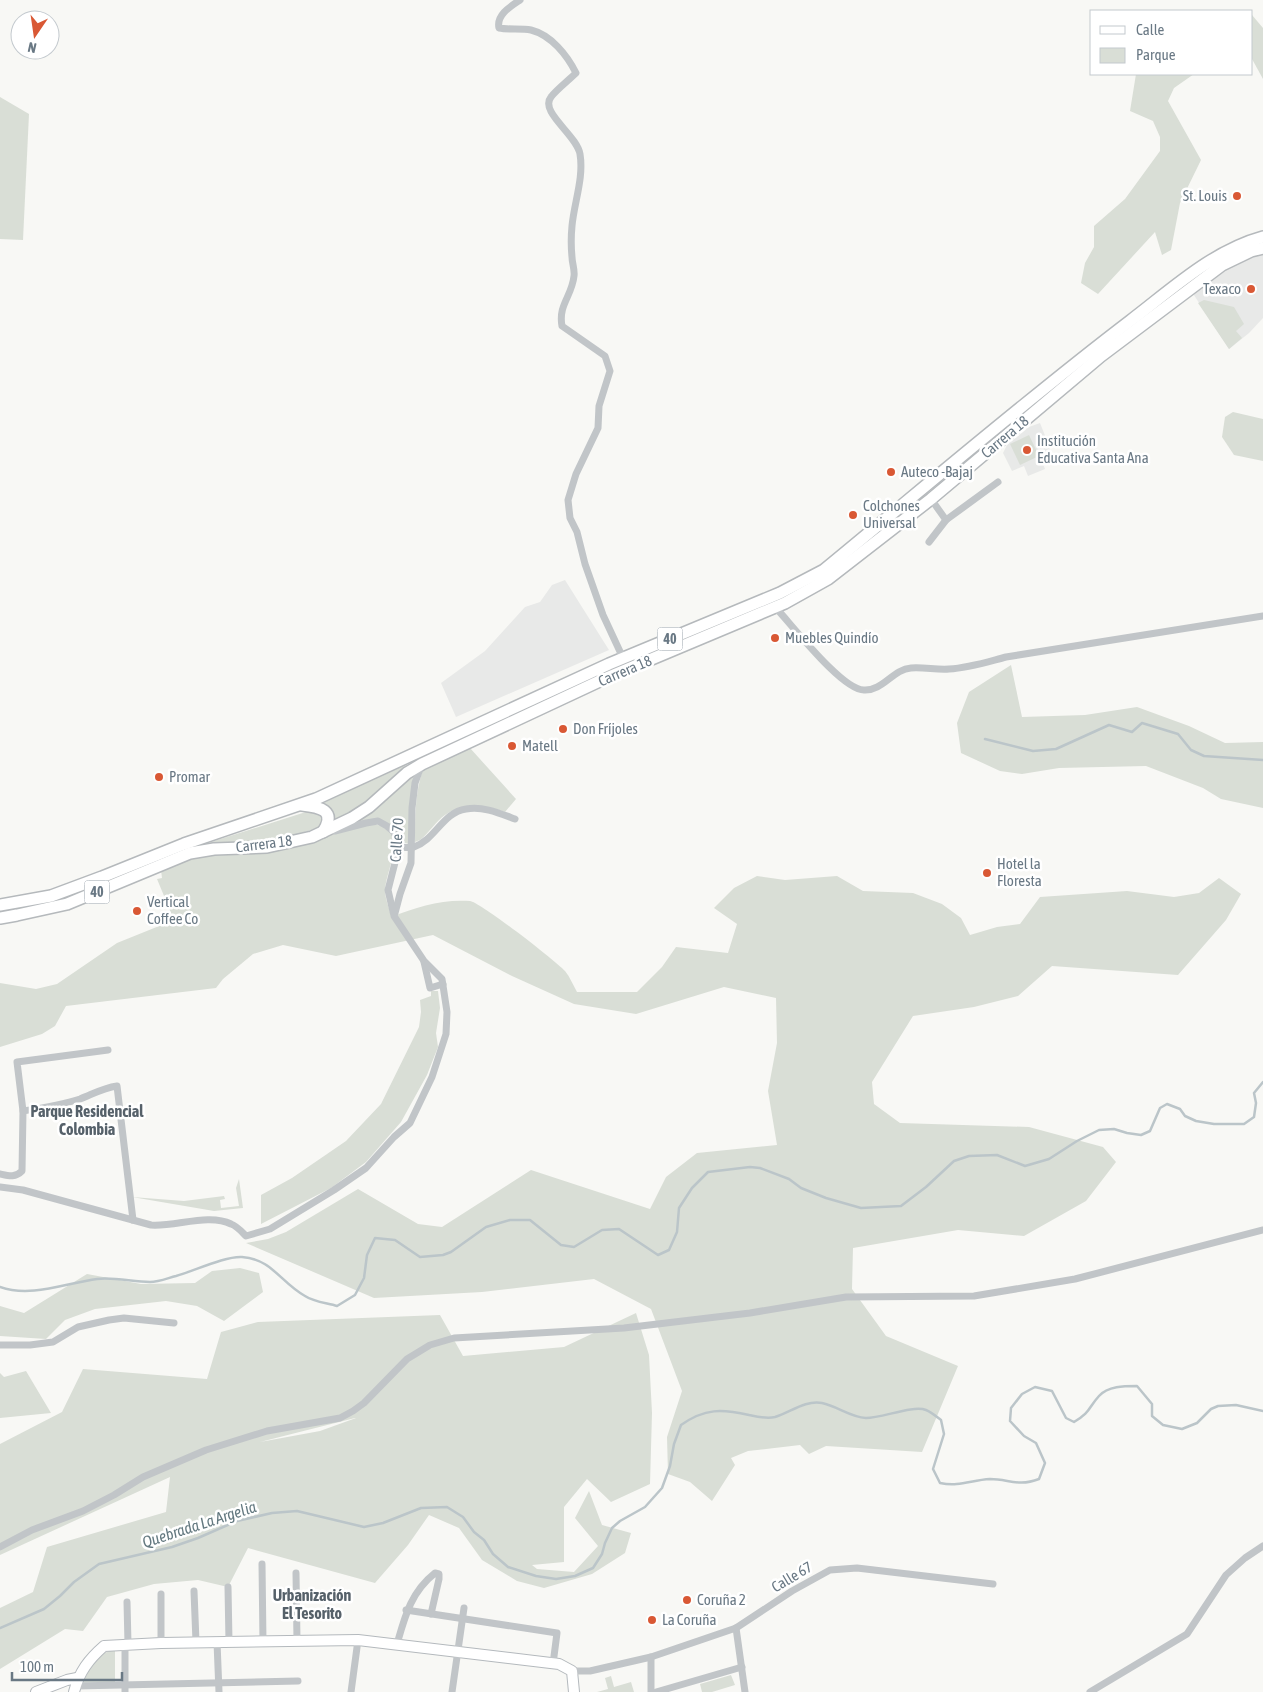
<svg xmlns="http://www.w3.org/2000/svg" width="1263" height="1692" viewBox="0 0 1263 1692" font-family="'Asap Condensed',sans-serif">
<rect width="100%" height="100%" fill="#f8f8f5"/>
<g fill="#e8e9e8">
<path d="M1263 253V318L1249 333 1229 349 1192 292 1224 269 1253 255Z"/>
<path d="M1040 423 1050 448V454L1041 459 1045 469 1028 476 1024 466 1012 471 1003 453 1007 445 1029 427Z"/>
<path d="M565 580 609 650 456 717 441 683 485 651 525 607 540 602 552 585Z"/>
</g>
<g fill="#d9ded6" fill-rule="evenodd">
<path d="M1252 15 1263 28V79L1252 59Z"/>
<path d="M1136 74H1194L1174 88 1168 101 1201 160 1180 203 1171 250 1162 255 1155 232 1098 294 1081 283 1085 263 1094 247V226L1125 199 1160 151V137L1153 121 1130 111Z"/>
<path d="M0 97 29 114 23 240 0 239Z"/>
<path d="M1204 300 1234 307 1244 324 1236 331 1242 338 1229 349 1198 303Z"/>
<path d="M1233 412 1263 419V461L1234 455 1222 437 1225 417Z"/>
<path d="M1029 435 1039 456 1020 465 1010 444Z"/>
<path d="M1011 665 1022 717 1085 715 1137 707 1189 726 1225 743 1263 742V808L1221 799 1203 788 1146 766 1059 768 1022 774 1000 771 961 753 957 723 969 692Z"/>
<path d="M470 748 516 799 505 812C485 805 464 802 445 815 436 821 429 833 420 840L415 842C415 817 415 793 423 769Z"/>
<path d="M408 762 404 768 365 803 331 823 319 805Z"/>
<path d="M414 775 409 844 401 842 397 831 390 824 352 823Z"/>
<path d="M312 810H318L324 818 322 826C286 841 246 842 208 845L211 842Z"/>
<path d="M367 825C414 822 386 867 385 890 385 899 390 909 391 917 417 907 442 899 470 901 480 902 556 961 565 971 570 977 573 985 577 992H637L662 967 676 947 728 953 737 924 714 908 734 888 757 876 785 880 837 876 863 891 913 893 942 904 961 918 970 935 997 927 1020 924 1040 897 1127 891 1174 897 1199 893 1219 878 1241 894 1226 920 1178 975 1052 966 1018 996 974 1007 913 1016 872 1082 874 1104 900 1123 1029 1127 1103 1147 1116 1162 1086 1201 1024 1236 958 1230 853 1248 852 1289 886 1336 958 1366 922 1452 826 1446 809 1454 800 1445 748 1451 731 1458 735 1465 712 1501 690 1482 668 1474 667 1437 682 1391 651 1309 594 1279 482 1292 374 1298 246 1243 268 1239 286 1232 358 1189 418 1224 442 1227 531 1170 650 1209 666 1177 697 1153 777 1145 768 1091 777 1043 776 998 724 987 636 1014 574 1004 512 976 433 935 336 956 283 945 253 954 223 979 216 988 66 1006 55 1026 42 1034 0 1047V983L36 989 57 984 117 943 174 920 157 879 162 878 161 870 191 858 323 837Z"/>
<path d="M431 991H438L440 1008 436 1033 438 1047 427 1075 401 1122 366 1162 331 1188 261 1224V1195L292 1178 346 1141 381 1104 419 1027 421 1012 420 1000 431 996Z"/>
<path d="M239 1179 243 1208 214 1211 132 1197 184 1201 224 1196 225 1199 220 1200 221 1208 239 1206 236 1188Z"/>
<path d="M240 1268 259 1273 263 1292 224 1321 197 1306 166 1301 95 1309 65 1320 46 1339 0 1336V1306L24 1313 87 1274 141 1284 195 1283 212 1271Z"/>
<path d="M636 1313 649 1355 652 1413 650 1484 611 1502 587 1479 564 1507V1562L532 1565 537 1569 574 1572 598 1546 575 1518 589 1491 602 1525 631 1533 625 1553 592 1574 544 1588 517 1581 482 1560 459 1528 429 1515 408 1545 375 1583 248 1548 228 1587 198 1580 154 1584 107 1597 83 1631 65 1629 0 1669V1608L33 1592 47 1547 166 1512 170 1477 0 1555V1444L62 1412 83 1369 207 1379 221 1332 258 1322 440 1315 463 1356 564 1347ZM356 1418 320 1431 260 1442 355 1418Z"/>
<path d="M26 1371 51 1413 0 1418V1373L4 1377Z"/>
<path d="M115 1650V1682L83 1683C90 1668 98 1651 115 1650Z"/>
<path d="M731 1675 735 1685 712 1692H702L700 1684Z"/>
<path d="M611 1676 614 1687 631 1682 634 1692H597L608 1689 605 1678Z"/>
</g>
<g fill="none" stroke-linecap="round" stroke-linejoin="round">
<g stroke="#bbc5c9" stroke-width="2.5">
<path d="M985 739 1033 751 1056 749 1109 725 1132 732 1142 723 1178 734 1191 750 1204 756 1263 760"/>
<path d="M0 1287C31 1298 66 1283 97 1279 115 1277 133 1282 150 1282 159 1282 168 1278 176 1276 194 1271 225 1256 242 1257 272 1259 281 1283 305 1296 314 1302 327 1303 337 1306L355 1295 364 1278 367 1255 375 1238 395 1240 420 1257 443 1255 451 1252 486 1227 510 1220H530L561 1245 574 1247 602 1230 619 1229 658 1255 669 1250 677 1232 679 1208 692 1188 708 1172 750 1167 760 1168 789 1179 801 1188 826 1198 861 1208 901 1206 926 1187 954 1161 969 1156 997 1155 1025 1166 1049 1159 1077 1141 1099 1130 1114 1129 1127 1133 1141 1135 1150 1131 1160 1108 1167 1104 1180 1109 1185 1116 1196 1121 1214 1124H1244L1254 1117 1256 1103 1254 1093 1263 1082"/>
<path d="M0 1628 44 1609 60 1596 74 1582 99 1564 172 1547 198 1538 237 1521 272 1513 297 1511 364 1527 383 1523 421 1508 447 1507 463 1517 474 1532 484 1540 493 1554 508 1567 536 1576 556 1579 575 1576 593 1568 602 1554 605 1543 612 1528 620 1521 645 1507 662 1488 670 1466 674 1444 681 1425C705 1408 722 1409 749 1415 758 1417 766 1419 775 1417 791 1412 805 1400 822 1403 837 1406 850 1417 866 1418 882 1418 913 1405 926 1410 931 1412 937 1417 941 1420L944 1434 933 1469 940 1483C960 1487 971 1480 990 1479 1009 1479 1018 1487 1039 1479L1045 1463 1036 1443 1024 1436 1010 1421 1011 1408 1022 1394 1035 1387 1052 1391 1066 1418 1074 1422C1091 1412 1088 1408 1099 1396 1108 1386 1124 1386 1137 1386L1152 1404V1416L1163 1425 1182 1429 1197 1423 1211 1409 1218 1406 1236 1405 1263 1411"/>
</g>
<defs>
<g id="secondary">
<path d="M36 1692 67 1680 77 1678"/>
<path d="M74 1692C79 1672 89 1659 104 1646L161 1643 358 1640 559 1664 572 1671 574 1692"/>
</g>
<g id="primary">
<path d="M302 805C320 807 337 810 323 832"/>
<path d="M0 905 51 896 102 877 184 844 316 799 609 664 780 593 824 570C925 487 1025 401 1130 321 1171 290 1212 251 1263 237"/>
<path d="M0 918 17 915 67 904 190 853 214 849 267 847 312 837 352 818 369 807 407 773 422 764 604 679 785 603 828 579 931 499 1101 356 1222 265 1251 251 1263 248"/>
</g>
</defs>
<use href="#secondary" stroke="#b4b9bd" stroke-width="12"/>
<use href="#primary" stroke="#b5b9bc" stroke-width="14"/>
<g stroke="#c1c5c8" stroke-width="7">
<path d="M520 0C511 6 496 15 499 28 509 30 521 28 531 30 551 35 567 55 576 73 570 79 555 91 551 97 539 112 577 135 580 154 584 178 574 203 572 226 571 236 571 247 572 257 572 263 575 270 574 276 572 296 558 305 562 326L605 356 610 371 599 406 598 428 576 474 568 500 570 518 577 532 585 564 603 615 623 658"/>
<path d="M931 499 946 520"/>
<path d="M929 542 946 520 998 482"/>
<path d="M776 608C792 625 842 690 864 690 883 691 893 669 911 668 924 667 937 670 949 669 969 668 987 662 1006 657L1263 616"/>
<path d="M399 847C403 847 409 848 414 847 435 840 443 812 466 809 483 806 499 813 515 819"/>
<path d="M395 913 400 894 411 863 412 808 415 783 421 766"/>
<path d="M424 962 430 988 443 984"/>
<path d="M23 1111 17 1062 108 1050"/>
<path d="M0 1174C9 1176 15 1178 22 1171L23 1111C42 1108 61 1105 80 1099 93 1094 103 1088 117 1086L133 1220"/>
<path d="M0 1187 23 1190 151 1225C175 1227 209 1213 231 1224 237 1226 242 1232 246 1236L270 1229 334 1190 366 1168 394 1137 410 1123 432 1077 446 1034 447 1012 442 979 424 961 394 916 388 890 399 847 394 832 387 826 378 821 366 823 335 831"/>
<path d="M0 1345H30L53 1342 78 1327 109 1320 124 1318 174 1323"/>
<path d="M0 1547 32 1530 83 1511 114 1495 143 1477 206 1450 267 1431 340 1418 353 1411 364 1403 407 1359 430 1345 454 1338 624 1328 750 1313 846 1297 974 1296 1075 1279 1263 1230"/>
<path d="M262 1564 263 1642"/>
<path d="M296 1573 297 1641"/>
<path d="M228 1587 229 1642"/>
<path d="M194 1591 196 1642"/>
<path d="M161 1594V1643"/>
<path d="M127 1602 128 1644"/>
<path d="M406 1610 557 1633 553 1664"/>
<path d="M736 1628 745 1692"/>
<path d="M217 1642 219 1692"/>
<path d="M397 1644C405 1616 411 1592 435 1573L439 1574V1579L431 1614"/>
<path d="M651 1657V1692"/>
<path d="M572 1671H590L651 1657 736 1628 792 1591 830 1570 857 1568 993 1584"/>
<path d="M76 1686 298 1681"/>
<path d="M125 1692V1644"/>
<path d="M351 1692 358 1640"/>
<path d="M452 1692 464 1608"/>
<path d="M656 1692 742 1667"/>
<path d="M1090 1692 1187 1634 1226 1575 1245 1558 1263 1546"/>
</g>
<use href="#secondary" stroke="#fff" stroke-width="10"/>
<use href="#primary" stroke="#fff" stroke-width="11"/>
</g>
<g fill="#d95834" stroke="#fff" stroke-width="2">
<circle cx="1237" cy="196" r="5"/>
<circle cx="1251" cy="289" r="5"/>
<circle cx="1027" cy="450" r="5"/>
<circle cx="891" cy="472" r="5"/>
<circle cx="853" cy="515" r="5"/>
<circle cx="775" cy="638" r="5"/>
<circle cx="563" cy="729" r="5"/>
<circle cx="512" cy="746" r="5"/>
<circle cx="159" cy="777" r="5"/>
<circle cx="987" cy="873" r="5"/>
<circle cx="137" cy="911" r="5"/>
<circle cx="687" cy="1600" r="5"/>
<circle cx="652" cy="1620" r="5"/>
</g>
<g text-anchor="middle" stroke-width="5" stroke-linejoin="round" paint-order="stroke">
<g fill="#fff" stroke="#96a0a9" stroke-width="1">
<rect x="657.5" y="627.5" width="25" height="23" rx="4"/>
<rect x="84.5" y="880.5" width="25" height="23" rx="4"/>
</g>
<g font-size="14" font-weight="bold" fill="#697884">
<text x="670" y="644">40</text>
<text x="97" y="897">40</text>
</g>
<g font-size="15" fill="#697884" stroke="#fff" text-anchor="start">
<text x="1227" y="201" text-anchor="end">St. Louis</text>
<text x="1241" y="294" text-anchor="end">Texaco</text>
<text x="1037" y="446">Institución<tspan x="1037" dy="17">Educativa Santa Ana</tspan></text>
<text x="901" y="477">Auteco -Bajaj</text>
<text x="863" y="511">Colchones<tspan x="863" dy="17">Universal</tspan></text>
<text x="785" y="643">Muebles Quindío</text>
<text x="573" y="734">Don Fríjoles</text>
<text x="522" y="751">Matell</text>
<text x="169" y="782">Promar</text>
<text x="997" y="869">Hotel la<tspan x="997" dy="17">Floresta</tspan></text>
<text x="147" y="907">Vertical<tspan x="147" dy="17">Coffee Co</tspan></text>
<text x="697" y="1605">Coruña 2</text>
<text x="662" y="1625">La Coruña</text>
</g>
<g font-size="15" fill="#697884" stroke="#fff">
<text transform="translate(1005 437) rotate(-40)" y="5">Carrera 18</text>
<text transform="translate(625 671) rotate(-23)" y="5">Carrera 18</text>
<text transform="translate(397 840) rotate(-86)" y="5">Calle 70</text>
<text transform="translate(264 844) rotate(-7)" y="5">Carrera 18</text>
<text transform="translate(792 1577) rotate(-31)" y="5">Calle 67</text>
</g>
<g font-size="16" font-weight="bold" fill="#56616a" stroke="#fff">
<text x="87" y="1117">Parque Residencial<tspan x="87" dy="18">Colombia</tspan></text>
<text x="312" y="1601">Urbanización<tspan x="312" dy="18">El Tesorito</tspan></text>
</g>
<g font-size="16" font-style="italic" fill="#647980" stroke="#fff">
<text transform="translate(199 1524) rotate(-18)" y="6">Quebrada La Argelia</text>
</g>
</g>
<rect x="1090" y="10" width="162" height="65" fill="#ffffff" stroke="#c3c9ce"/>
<rect x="1100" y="26" width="25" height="8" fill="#ffffff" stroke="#c3c9ce"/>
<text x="1136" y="35" font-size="15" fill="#697884">Calle</text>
<rect x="1100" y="48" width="25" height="15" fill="#d9ded6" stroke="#c3c9ce"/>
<text x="1136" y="60" font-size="15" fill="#697884">Parque</text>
<g transform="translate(35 35) rotate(193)"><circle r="24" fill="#ffffff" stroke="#c3c9ce"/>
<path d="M0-4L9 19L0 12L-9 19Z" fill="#d95834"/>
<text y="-8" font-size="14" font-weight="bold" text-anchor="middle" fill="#697884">N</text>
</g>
<path d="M12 1672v8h110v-8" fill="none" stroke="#697884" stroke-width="2.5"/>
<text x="20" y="1672" font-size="15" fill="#697884" stroke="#ffffff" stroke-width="4" paint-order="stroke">100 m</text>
</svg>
